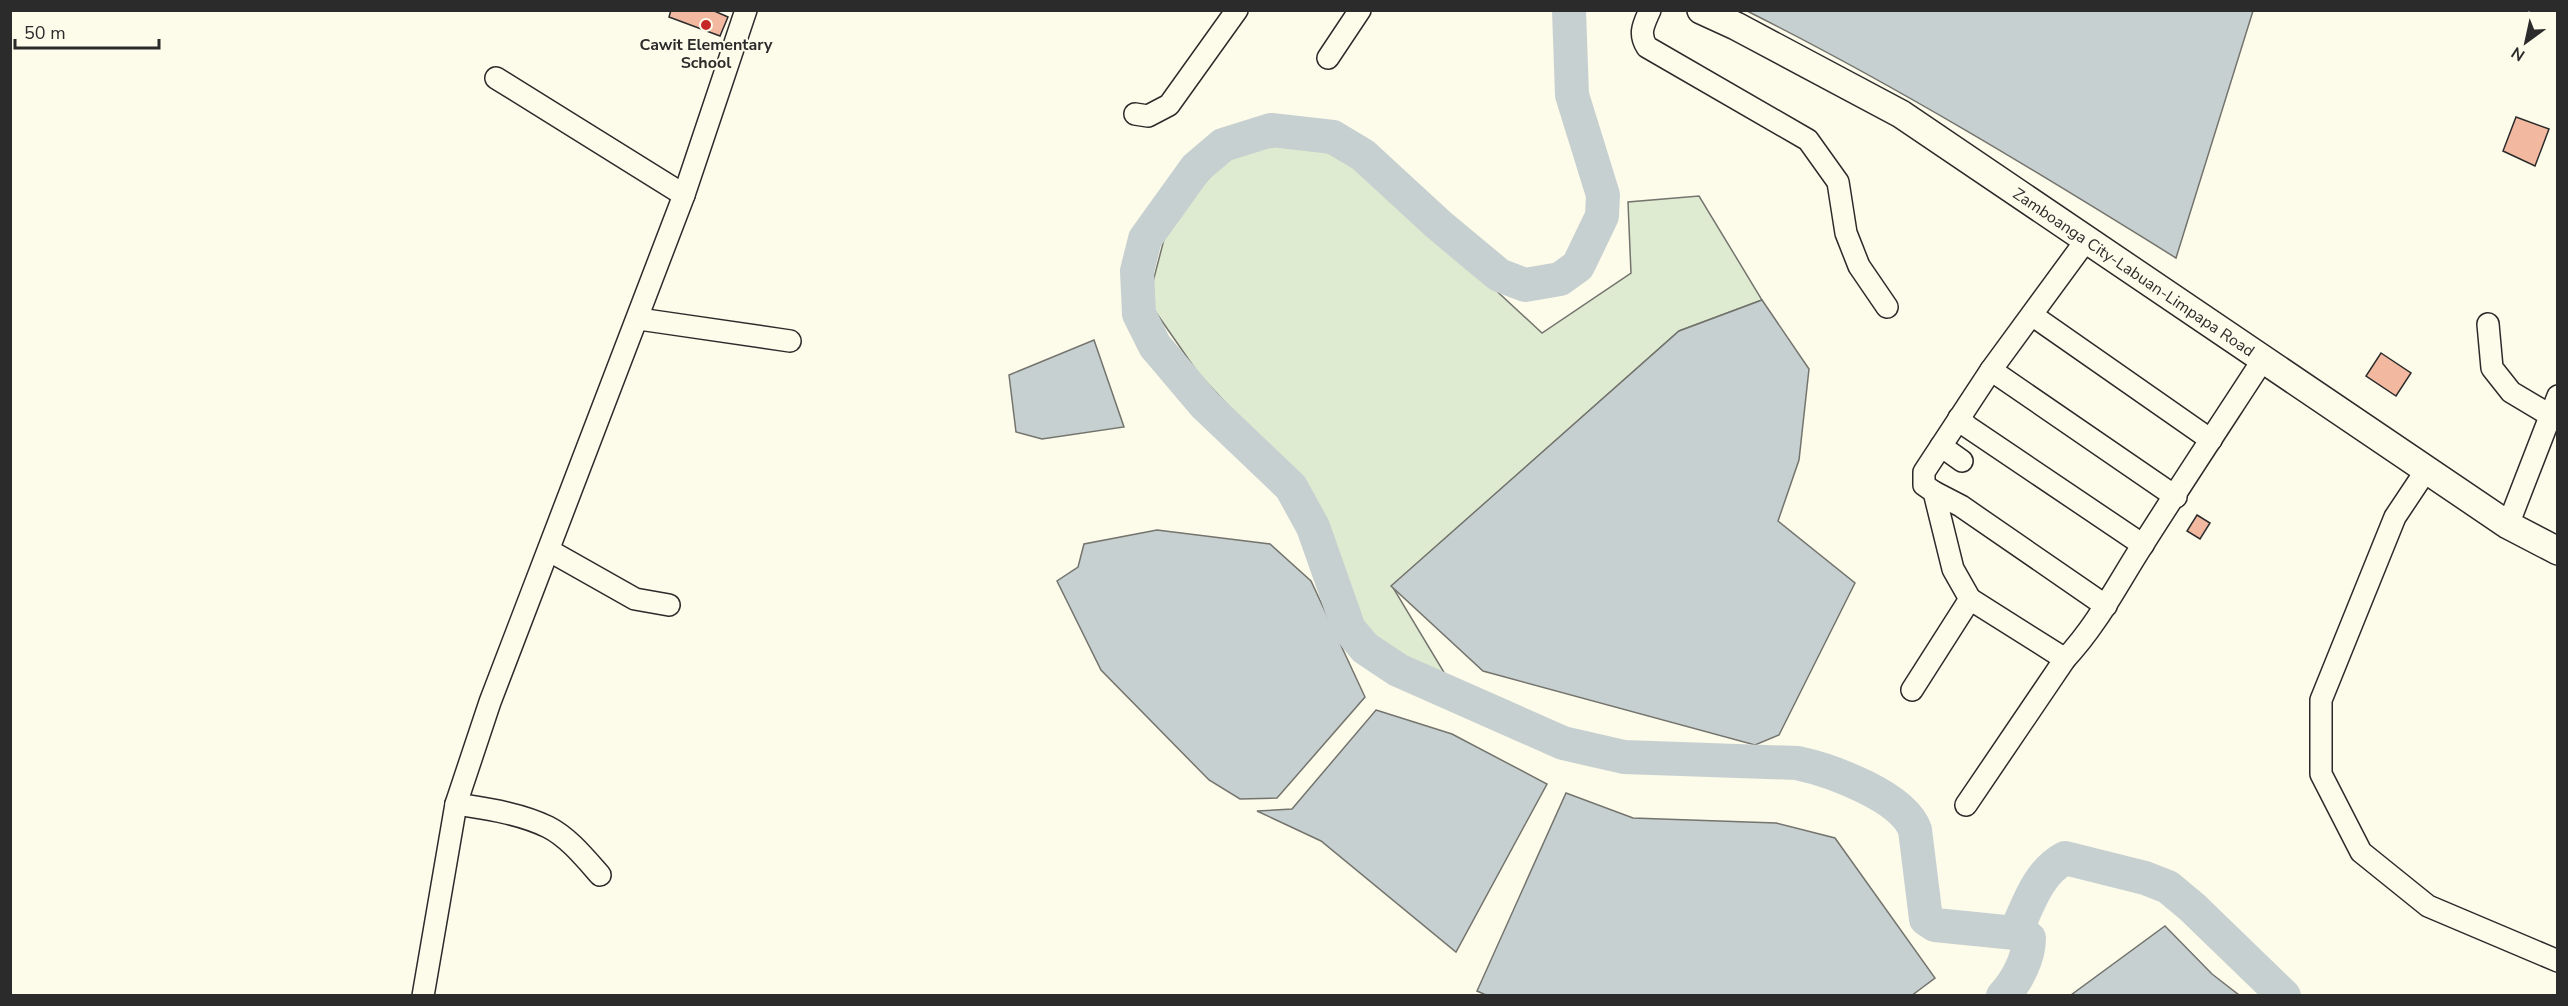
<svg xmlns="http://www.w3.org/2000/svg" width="2568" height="1006" viewBox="0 0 2568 1006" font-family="'Nunito Sans',sans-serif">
<rect width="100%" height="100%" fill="#fdfbea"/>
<path fill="#deebd1" stroke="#74746e" stroke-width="1.5" d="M1312 143 1380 183 1542 333 1631 273 1628 202 1699 196 1762 300 1679 331 1392 586 1451 684 1393 660 1364 624 1303 486 1198 373 1148 301 1168 224 1234 150Z"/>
<g fill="#c7d0d0" stroke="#74746e" stroke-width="1.5">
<path d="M1747 11 2253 10V11L2176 258C2036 171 1895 85 1747 11Z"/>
<path d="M1762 300 1809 369 1799 460 1778 521 1855 583 1779 735 1755 745 1483 671 1391 586 1679 331Z"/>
<path d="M1094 340 1124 427 1042 439 1016 432 1009 375Z"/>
<path d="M1157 530 1270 544 1311 581 1365 697 1277 798 1240 799 1209 780 1101 670 1057 581 1078 567 1084 544Z"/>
<path d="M1376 710 1452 734 1547 784 1456 952 1321 841 1257 811 1292 809Z"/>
<path d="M1566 793 1633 818 1776 823 1835 838 1935 978 1911 996 1486 995 1477 991Z"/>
<path d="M2165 926 2212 974 2239 995H2071Z"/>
</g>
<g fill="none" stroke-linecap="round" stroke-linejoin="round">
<g stroke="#c7d0d0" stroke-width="34">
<path d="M1569 10 1572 95 1603 195 1602 216 1578 266 1560 279 1525 285 1499 275 1439 225 1363 155 1333 137 1271 130 1223 145 1196 168 1145 239 1137 271 1139 314 1155 346 1205 405 1291 487 1313 527 1349 629 1365 648 1398 670 1563 743 1624 757 1797 763C1830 770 1903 796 1915 830L1926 919 1935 925 2015 933 2029 938C2029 958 2017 981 2003 996"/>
<path d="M2015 933C2028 906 2037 873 2065 858L2145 878 2168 887 2192 907 2284 996"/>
</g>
</g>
<g fill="#f2b8a0" stroke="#2b2b2b" stroke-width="1.5">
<path d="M671 10H712L728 17 720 36 669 17Z"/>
<path d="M2516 117 2549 129 2535 166 2503 151Z"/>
<path d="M2381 353 2411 373 2396 396 2366 376Z"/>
<path d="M2197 515 2210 523 2200 539 2187 531Z"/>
</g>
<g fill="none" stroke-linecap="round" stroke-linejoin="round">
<defs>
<g id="minor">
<path d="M1650 10C1644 24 1638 33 1647 47L1808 140 1838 182 1846 233 1859 266 1887 307"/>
<path d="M1328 58 1360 10"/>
<path d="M496 78 684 195"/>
<path d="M1135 114 1148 116 1169 105 1237 10"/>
<path d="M2032 315 2211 440"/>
<path d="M639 319 790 341"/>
<path d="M2488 324 2492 368 2511 392 2558 420"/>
<path d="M1991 370 2176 497"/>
<path d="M1959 418 1968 427 2143 545"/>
<path d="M1941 446 1962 461"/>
<path d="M2427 469 2395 517 2321 700V774L2361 852 2428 906 2558 961"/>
<path d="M1934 492 1961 506 2106 606"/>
<path d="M2508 525 2558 396"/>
<path d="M550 551 635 599 669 605"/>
<path d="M1970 599 2065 659"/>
<path d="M1912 690 1970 599 1953 569 1934 492 1924 485V472L1991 370 2087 239"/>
<path d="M456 804C487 809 519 813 548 827 568 837 585 858 600 875"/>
<path d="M1966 805 2065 659C2097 625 2117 585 2142 546 2182 483 2223 421 2264 358"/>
<path d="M423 996 456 804 490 702 684 195 746 10"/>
</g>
<g id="major">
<path id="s1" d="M1701 10 1736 26 1901 114 2508 525 2558 551"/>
</g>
</defs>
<use href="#minor" stroke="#2b2b2b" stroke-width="24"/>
<use href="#major" stroke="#2b2b2b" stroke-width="30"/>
<use href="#minor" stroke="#fdfbea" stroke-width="21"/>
<use href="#major" stroke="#fdfbea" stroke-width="27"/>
</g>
<circle fill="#c62828" stroke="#fdfbea" stroke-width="2" cx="706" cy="25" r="6"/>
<g text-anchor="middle" stroke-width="4.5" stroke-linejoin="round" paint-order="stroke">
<g font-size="16" font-weight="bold" fill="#2b2b2b" stroke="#fdfbea">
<text x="706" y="50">Cawit Elementary<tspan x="706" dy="18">School</tspan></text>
</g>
<g font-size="16" fill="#2b2b2b" stroke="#fdfbea">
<text dy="6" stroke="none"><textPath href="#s1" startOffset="507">Zamboanga City-Labuan-Limpapa Road</textPath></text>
</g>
</g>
<rect width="2568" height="1006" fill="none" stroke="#2b2b2b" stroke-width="24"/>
<g transform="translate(2526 42) rotate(213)" stroke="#fdfbea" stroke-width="4.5" paint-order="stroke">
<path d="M0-4.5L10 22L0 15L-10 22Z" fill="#2b2b2b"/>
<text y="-9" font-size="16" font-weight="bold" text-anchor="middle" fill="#2b2b2b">N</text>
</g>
<path d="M15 39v9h144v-9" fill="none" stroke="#2b2b2b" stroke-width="3"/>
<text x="24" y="39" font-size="18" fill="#2b2b2b" stroke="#fdfbea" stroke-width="4.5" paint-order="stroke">50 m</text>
</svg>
